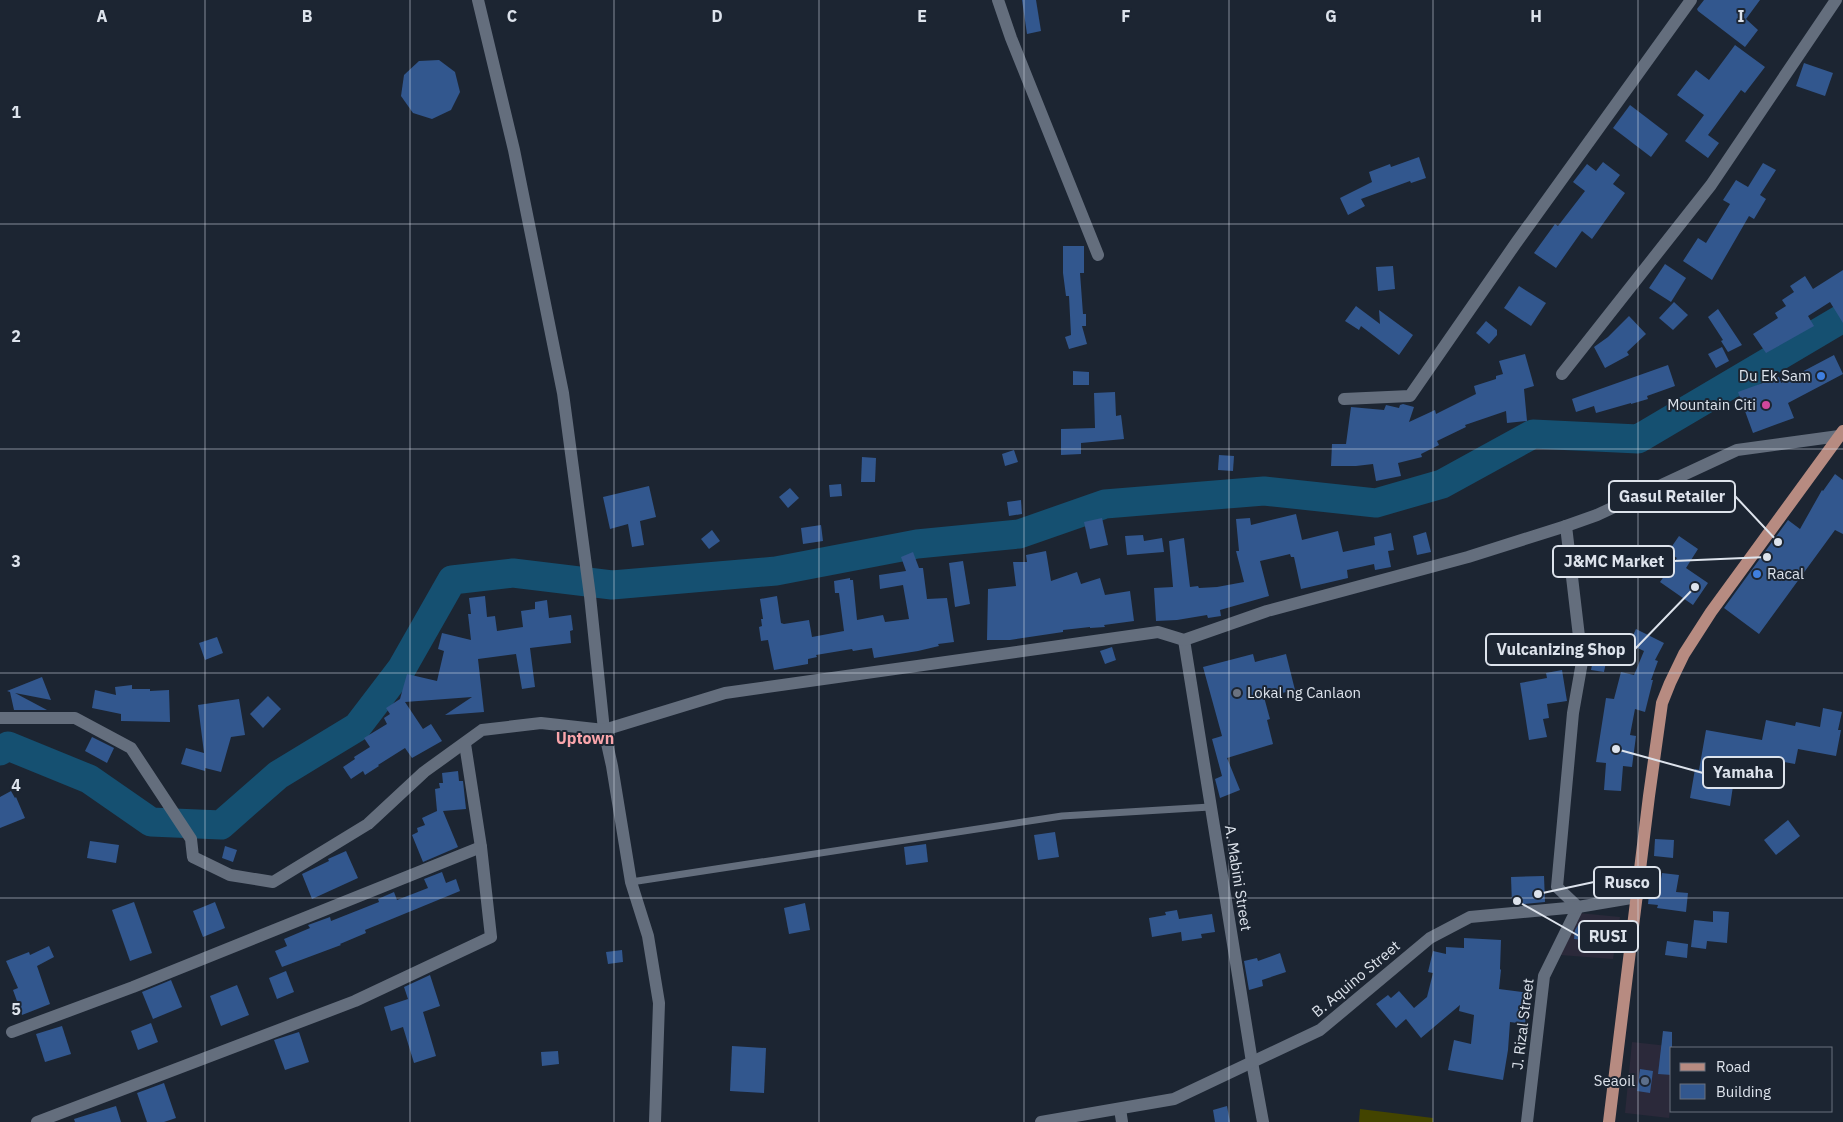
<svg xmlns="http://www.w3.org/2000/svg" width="1843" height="1122" viewBox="0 0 1843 1122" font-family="'IBM Plex Sans',sans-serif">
<rect width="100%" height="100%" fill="#1c2532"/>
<g fill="#2b293a">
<path d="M1579 913 1620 917 1613 959 1560 955Z"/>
<path d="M1632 1042 1677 1047 1672 1048V1096L1669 1118 1625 1113Z"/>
</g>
<path fill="#434400" d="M1360 1109 1433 1118V1122H1359Z"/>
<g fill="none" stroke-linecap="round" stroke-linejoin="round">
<path stroke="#155071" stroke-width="29" d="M0 751 8 746 89 779 151 822 221 825 278 775 357 727 402 668 452 580 513 573 612 585 776 571 917 544 1019 534 1105 504 1264 491 1376 503 1442 484 1533 434 1638 439 1843 318"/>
</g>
<g fill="#32578e">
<path d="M1022 0H1036L1041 31 1027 34Z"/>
<path d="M1704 0H1760L1746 19 1758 30 1745 47 1698 11 1697 9Z"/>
<path d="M1735 45 1765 67 1745 93 1741 90 1708 135 1719 143 1708 158 1685 141 1704 115 1677 95 1696 70 1709 80Z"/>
<path d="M439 60 455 72 460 92 451 110 432 119 413 113 401 96 404 75 419 61Z"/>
<path d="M1804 63 1833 73 1825 96 1796 86Z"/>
<path d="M1630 105 1668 134 1651 157 1613 128Z"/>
<path d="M1419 157 1426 178 1411 183 1410 181 1361 199 1365 206 1348 215 1340 198 1372 182 1369 172 1390 164 1391 167Z"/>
<path d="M1603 162 1620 175 1613 184 1625 193 1592 239 1582 231 1556 268 1534 253 1555 224 1558 226 1585 191 1573 182 1587 164 1596 171Z"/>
<path d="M1763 163 1776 170 1760 195 1766 199 1754 219 1749 216 1712 280 1683 261 1698 238 1706 243 1730 204 1723 200 1736 180 1748 187Z"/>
<path d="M1063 246H1084V273H1080L1083 314H1086V326H1082L1087 344 1069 349 1065 337 1071 335 1069 296H1066L1063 273Z"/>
<path d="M1665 264 1686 278 1671 302 1649 288Z"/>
<path d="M1393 266 1395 289 1378 291 1376 267Z"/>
<path d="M1843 270V323L1830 302 1808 316 1814 326 1766 353 1753 334 1778 318 1775 313 1786 306 1782 300 1794 292 1790 286 1805 276 1813 289Z"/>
<path d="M1519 286 1546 303 1531 326 1504 308Z"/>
<path d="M1674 302 1688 315 1673 330 1659 318Z"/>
<path d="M1356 306 1380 324 1379 310 1413 335 1399 355 1361 326 1359 330 1345 321Z"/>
<path d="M1718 309 1742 345 1728 352 1721 341 1723 340 1708 317Z"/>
<path d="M1629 316 1646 334 1627 352 1629 355 1605 368 1594 347 1608 337Z"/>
<path d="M1486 321 1497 330V335L1489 344 1476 333Z"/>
<path d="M1722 347 1729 361 1716 368 1708 354Z"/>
<path d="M1525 354 1534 386 1524 389 1527 421 1507 423 1506 411 1465 425 1466 427 1437 441 1439 445 1421 454 1422 457 1398 463 1401 476 1376 481 1373 464 1356 466H1331L1332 444H1346L1351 407 1384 410 1386 405 1399 408 1400 405 1403 404 1414 407 1409 422 1435 410 1436 414 1476 394 1474 386 1496 379V376L1503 374 1499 361Z"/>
<path d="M1834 355 1843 374 1788 403 1794 418 1753 433 1738 392 1779 377 1781 383Z"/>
<path d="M1668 365 1675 386 1647 396 1648 399 1631 404V403L1596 413 1594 406 1576 412 1572 399Z"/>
<path d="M1073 371 1089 372V385H1073Z"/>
<path d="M1115 392 1116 416 1121 415 1124 439 1081 443V454L1061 455V429L1095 428 1094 393Z"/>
<path d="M1014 450 1018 462 1005 466 1002 454Z"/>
<path d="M1219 455 1234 456 1233 471 1218 470Z"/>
<path d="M862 457 876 458 875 482H861Z"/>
<path d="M1835 474 1843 480V534L1835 530 1759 634 1724 608 1788 520 1800 529 1822 490 1823 491Z"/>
<path d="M841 484 842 496 830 497 829 485Z"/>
<path d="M649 486 656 517 640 521 644 545 632 547 628 524 610 529 603 497Z"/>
<path d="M790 488 799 498 788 508 779 497Z"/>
<path d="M1021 500 1022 514 1009 516 1007 502Z"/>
<path d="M1296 514 1302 540 1338 531 1343 552 1375 545 1374 537 1391 533 1394 550 1388 551 1391 567 1375 570 1374 564 1347 570 1348 578 1301 589 1294 557H1291L1290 554 1260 561 1269 596 1220 610 1221 616 1208 618 1207 615 1177 620 1156 621 1154 588 1173 587 1169 541 1184 538 1190 587 1198 586 1199 588 1217 587 1244 582 1236 551H1239L1236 519 1250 518 1251 525Z"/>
<path d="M1102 518 1108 545 1090 549 1084 522Z"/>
<path d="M821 525 823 541 803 544 801 528Z"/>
<path d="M712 530 720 541 709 549 701 539Z"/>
<path d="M1426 532 1431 552 1417 555 1413 536Z"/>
<path d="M1143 535 1144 541 1162 538 1164 552 1127 555 1125 536Z"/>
<path d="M1679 536 1698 549 1686 568 1708 583 1693 605 1660 582 1677 558 1668 552Z"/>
<path d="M1046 551 1051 581 1077 572 1081 584 1100 578 1105 595 1130 591 1134 621 1104 625 1105 627 1090 628V627L1063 630V632L1010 640H987L988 589 1016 586 1013 562H1027L1026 555Z"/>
<path d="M913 552 919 568H923L927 599 947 598 954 642 938 644 939 646 918 651 874 658 872 648 853 651 852 649 816 655 817 657 808 659V664L774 670 768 640 761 641 759 627 762 626 761 619H763L760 599 777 596 781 623 784 624 809 620 812 637 844 631 839 593H835L834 581 850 578V580H853L857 620 883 615 885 622 909 619 903 585 880 589 879 575 906 571 901 557Z"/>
<path d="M963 561 970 604 955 607 949 563Z"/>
<path d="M485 596 487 617 495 616 497 631 523 627 521 611 535 609V602L547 600 549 618 571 615 573 630 570 631 571 643 530 648 535 687 522 689 516 654 478 659 484 712 445 715 472 697 405 702 423 729 431 724 442 741 412 758 405 748 378 765 379 766 365 775 363 771 351 779 343 767 355 759 354 757 370 747 364 738 387 724 384 718 390 714 386 708 400 699 407 674 437 681 444 651 438 649 442 633 471 640 468 614H471L469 598Z"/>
<path d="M1636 629 1664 643 1655 660 1658 661 1651 680H1653L1645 712 1635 709 1630 735 1636 736 1632 767 1623 766 1621 791 1604 790 1606 763 1596 762 1606 698 1614 699 1621 672 1634 675 1644 651 1629 644Z"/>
<path d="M217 637 223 653 205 660 199 643Z"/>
<path d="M1112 647 1116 660 1105 664 1100 651Z"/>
<path d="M1253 654 1255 662 1286 654 1295 690 1264 697 1270 719 1267 720 1273 744 1227 758 1240 790 1220 798 1215 779 1222 776 1212 739 1222 736 1203 667Z"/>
<path d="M1594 655 1607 657 1604 672 1591 670Z"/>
<path d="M1562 670 1567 701 1547 704 1549 718 1543 719 1547 737 1529 740 1520 683 1547 678 1546 673Z"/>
<path d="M42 677 51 700 15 693 47 710H14L10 692 7 691Z"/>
<path d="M132 685V689H150V691L169 690 170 722 121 721V714L92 708 95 690 116 695 115 687Z"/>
<path d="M268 696 281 709 263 728 250 714Z"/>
<path d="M239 699 245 735 231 737 221 772 205 768V771L181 764 186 748 204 753 198 705Z"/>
<path d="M1823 708 1842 712 1838 730H1841L1836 756 1798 749 1795 764 1779 761 1778 776 1735 773 1730 806 1690 798 1695 769 1699 770 1706 730 1762 740 1766 720 1795 726 1796 722 1820 727Z"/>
<path d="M92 737 114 748 107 763 85 751Z"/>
<path d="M458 771 459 781H463L466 809 443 811 458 847 423 862 412 835 418 832 417 828 425 825 422 818 437 811 435 789 440 788 439 783H443L442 773Z"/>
<path d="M11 791 15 798 16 797 25 818 0 828V797Z"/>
<path d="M1788 820 1800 836 1776 855 1764 840Z"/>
<path d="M1055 832 1059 857 1038 860 1034 835Z"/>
<path d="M1655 839 1674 840 1673 858 1654 856Z"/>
<path d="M90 841 119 845 116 863 87 858Z"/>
<path d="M926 844 928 862 906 865 904 847Z"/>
<path d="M225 846 237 850 233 862 222 858Z"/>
<path d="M346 851 358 878 312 899 302 874 329 861 328 859Z"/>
<path d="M442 872 446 883 456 879 460 891 365 930 366 933 340 944 341 945 282 967 275 951 287 946 284 939 310 928 308 925 330 917 331 921 379 902 378 899 394 892 397 900 428 888 424 879Z"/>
<path d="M1662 873 1679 875 1676 892 1688 893 1686 912 1657 908 1658 905 1648 904 1650 884 1660 885Z"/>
<path d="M1544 876 1545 902 1512 905 1511 877Z"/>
<path d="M134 902 152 953 130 961 112 910Z"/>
<path d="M215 902 225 928 203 937 193 911Z"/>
<path d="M805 903 810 930 789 934 784 908Z"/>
<path d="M1177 910 1179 919 1212 914 1215 932 1201 934 1202 938 1182 941 1181 932 1152 937 1149 918 1166 915 1165 912Z"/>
<path d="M1713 911 1729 912 1727 943 1707 941 1706 949 1691 947 1694 920 1713 922Z"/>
<path d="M1580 922 1604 925 1602 942 1574 939 1575 930Z"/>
<path d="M1464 938 1501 940 1500 969 1501 970 1499 989 1529 993 1525 1024 1510 1022 1508 1050 1503 1080 1448 1070 1454 1040 1471 1044 1474 1015 1459 1011 1460 1005 1421 1038 1406 1019 1396 1028 1376 1004 1388 995 1391 998 1399 991 1414 1008 1427 997 1433 973 1428 972 1433 951 1446 954V947L1464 948Z"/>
<path d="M1667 941 1688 944 1687 958 1665 955Z"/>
<path d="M49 946 54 957 37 966 50 1004 22 1015 13 990 18 988 6 961 29 952 30 955Z"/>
<path d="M622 950 623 962 608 964 606 952Z"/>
<path d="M1280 953 1286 972 1262 980 1263 986 1249 990 1244 961 1257 958 1258 961Z"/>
<path d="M286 971 294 992 277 999 269 978Z"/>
<path d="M430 975 440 1006 423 1012 436 1056 414 1063 403 1027 391 1031 384 1007 408 999 404 987Z"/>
<path d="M171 980 182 1007 153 1019 142 992Z"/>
<path d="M237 985 249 1015 221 1026 210 996Z"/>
<path d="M151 1023 158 1042 138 1050 131 1031Z"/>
<path d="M62 1026 71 1054 45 1062 36 1034Z"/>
<path d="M1663 1031 1672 1032V1075L1658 1074Z"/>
<path d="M299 1032 309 1062 285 1070 274 1040Z"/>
<path d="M732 1046 766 1048 764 1093 730 1091Z"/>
<path d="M558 1051 559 1064 542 1066 541 1052Z"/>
<path d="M1640 1069 1653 1071 1650 1093 1637 1091Z"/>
<path d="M164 1083 176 1118 164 1122H147L137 1093Z"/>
<path d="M116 1106 121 1122H75L74 1119Z"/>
<path d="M1227 1106 1230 1122H1215L1213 1110Z"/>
</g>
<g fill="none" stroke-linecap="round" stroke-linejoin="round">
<path stroke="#646e7d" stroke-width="7" d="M631 882 1062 816 1210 807"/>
<g stroke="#646e7d" stroke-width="12">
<path d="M478 0 514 150 563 393 590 596 604 730 612 766 631 882 648 936 659 1003 655 1122"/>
<path d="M998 0 1011 38 1098 255"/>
<path d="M1562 374 1711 185 1836 0"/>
<path d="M1344 399 1410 396 1516 243 1691 0"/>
<path d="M1184 640 1252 1062 1263 1122"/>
<path d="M0 718H75L131 748 191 839 193 857 230 875 273 882 368 824 424 772 482 730 541 723 604 730 725 693 1158 632 1184 640 1267 611 1468 557 1566 526"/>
<path d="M12 1032 133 987 481 847"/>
<path d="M1120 1109 1122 1122"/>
<path d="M37 1122 355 1001 491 937 481 847 465 744"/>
<path d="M1527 1122 1544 976 1578 907 1557 887 1573 713 1582 662 1566 526 1597 515 1737 450 1839 436"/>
</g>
<path stroke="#646e7d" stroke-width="12" d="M1041 1122 1174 1099 1320 1030 1430 938 1470 917 1578 907 1637 897"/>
<path stroke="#b78b81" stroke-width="12" d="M1609 1122 1649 796 1662 703 1670 683 1684 654 1711 612 1843 431"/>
</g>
<path fill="none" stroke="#dde3ec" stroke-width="1" stroke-opacity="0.55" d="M205 0V1122M410 0V1122M614 0V1122M819 0V1122M1024 0V1122M1229 0V1122M1433 0V1122M1638 0V1122M0 224H1843M0 449H1843M0 673H1843M0 898H1843"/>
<g fill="#3f7fe0" stroke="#1c2532" stroke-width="2">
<circle cx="1821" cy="376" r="5"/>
<circle cx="1757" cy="574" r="5"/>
</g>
<circle fill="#d1479c" stroke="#1c2532" stroke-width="2" cx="1766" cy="405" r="5"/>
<circle fill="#6b7280" stroke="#1c2532" stroke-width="2" cx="1237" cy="693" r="5"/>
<circle fill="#5c6f8a" stroke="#1c2532" stroke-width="2" cx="1645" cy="1081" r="5"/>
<g text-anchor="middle" stroke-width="4" stroke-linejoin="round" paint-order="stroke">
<g font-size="15" fill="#dde3ec" stroke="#1c2532" text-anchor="end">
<text x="1811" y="381">Du Ek Sam</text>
<text x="1756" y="410">Mountain Citi</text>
<text x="1767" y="579" text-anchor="start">Racal</text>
<text x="1247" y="698" text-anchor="start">Lokal ng Canlaon</text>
<text x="1635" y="1086">Seaoil</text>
</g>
<g font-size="15" fill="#dde3ec" stroke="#1c2532">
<text transform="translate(1238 878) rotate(81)" y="5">A. Mabini Street</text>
<text transform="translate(1356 979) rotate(-40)" y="5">B. Aquino Street</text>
<text transform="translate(1523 1024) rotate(-83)" y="5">J. Rizal Street</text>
</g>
<g font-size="16" font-weight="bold" fill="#faa5ab" stroke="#1c2532">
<text x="585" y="744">Uptown</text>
</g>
</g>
<g font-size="16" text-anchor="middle" font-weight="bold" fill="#dde3ec" stroke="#1c2532" stroke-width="4" stroke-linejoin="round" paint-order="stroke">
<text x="102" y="22">A</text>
<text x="307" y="22">B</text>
<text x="512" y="22">C</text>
<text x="717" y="22">D</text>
<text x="922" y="22">E</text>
<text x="1126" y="22">F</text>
<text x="1331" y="22">G</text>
<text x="1536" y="22">H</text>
<text x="1741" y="22">I</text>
<text x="16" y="118">1</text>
<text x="16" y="342">2</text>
<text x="16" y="567">3</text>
<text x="16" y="791">4</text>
<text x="16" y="1015">5</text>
</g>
<path fill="none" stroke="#dde3ec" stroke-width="2" d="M1778 542L1735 496M1767 557L1674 561M1695 587L1635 649M1616 749L1703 773M1538 894L1594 882M1517 901L1579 936"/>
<g fill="#dde3ec" stroke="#1c2532" stroke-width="2">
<circle cx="1778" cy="542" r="5"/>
<circle cx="1767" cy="557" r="5"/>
<circle cx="1695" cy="587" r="5"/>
<circle cx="1616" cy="749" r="5"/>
<circle cx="1538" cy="894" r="5"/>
<circle cx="1517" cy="901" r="5"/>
</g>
<g fill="#1c2532" stroke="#dde3ec" stroke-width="2">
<rect x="1609" y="481" width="126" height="31" rx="5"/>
<rect x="1553" y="546" width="121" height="31" rx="5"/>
<rect x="1486" y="634" width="149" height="31" rx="5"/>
<rect x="1703" y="757" width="81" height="31" rx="5"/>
<rect x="1594" y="867" width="66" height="31" rx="5"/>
<rect x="1579" y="921" width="59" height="31" rx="5"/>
</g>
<g font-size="16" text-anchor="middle" font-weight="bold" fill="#dde3ec">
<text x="1672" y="502">Gasul Retailer</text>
<text x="1614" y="567">J&amp;MC Market</text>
<text x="1561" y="655">Vulcanizing Shop</text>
<text x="1743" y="778">Yamaha</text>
<text x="1627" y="888">Rusco</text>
<text x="1608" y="942">RUSI</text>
</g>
<rect x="1670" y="1047" width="162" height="65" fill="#1c2532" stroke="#69717c"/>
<rect x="1680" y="1063" width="25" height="8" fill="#b78b81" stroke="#69717c"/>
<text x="1716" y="1072" font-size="15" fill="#dde3ec">Road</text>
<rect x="1680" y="1084" width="25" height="15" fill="#32578e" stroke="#69717c"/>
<text x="1716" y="1097" font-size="15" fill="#dde3ec">Building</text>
</svg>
